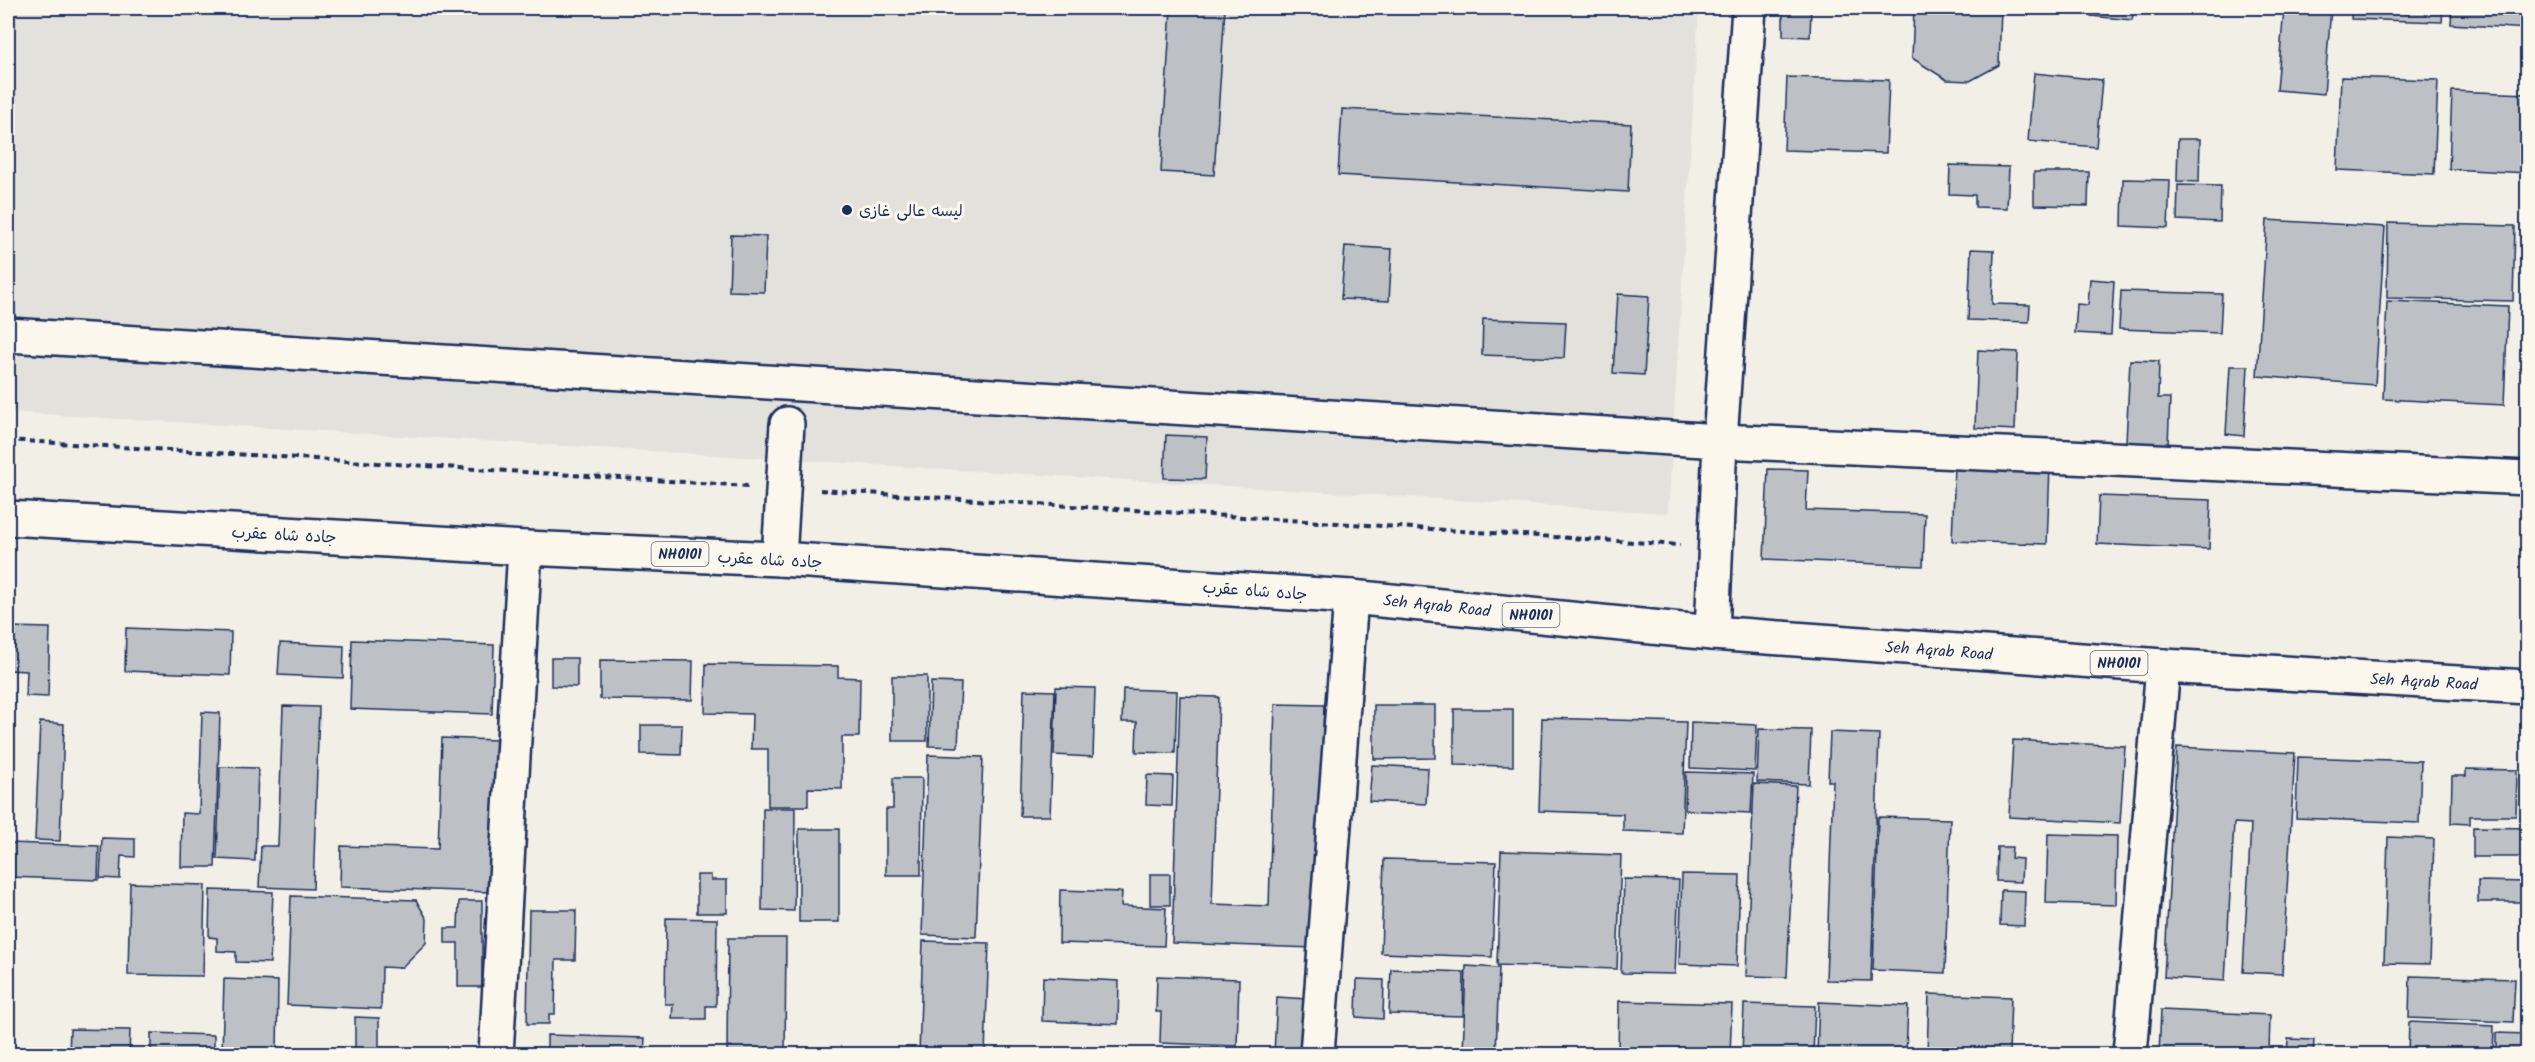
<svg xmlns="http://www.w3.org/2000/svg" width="2535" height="1062" viewBox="0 0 2535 1062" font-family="Kalam,'Playpen Sans Arabic',sans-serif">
<rect width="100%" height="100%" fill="#f2efe6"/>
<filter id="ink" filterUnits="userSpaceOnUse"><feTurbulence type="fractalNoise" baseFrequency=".0167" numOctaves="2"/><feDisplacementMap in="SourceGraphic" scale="12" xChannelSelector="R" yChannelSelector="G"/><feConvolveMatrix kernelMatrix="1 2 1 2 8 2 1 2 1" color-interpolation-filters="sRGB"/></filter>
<g filter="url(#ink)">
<path fill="#e2e1dc" d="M8 8H1699L1668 513 8 412Z"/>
<g fill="#bdc0c4" stroke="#1b2f5e" stroke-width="1.5">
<path d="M1171 8H1225L1214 175 1161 172Z"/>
<path d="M1783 8H1811L1810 37 1783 36Z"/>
<path d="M1914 8H2001L1999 65 1970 81 1947 80 1912 58Z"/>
<path d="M2091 8H2134L2132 20 2091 16Z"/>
<path d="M2284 8H2331L2324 94 2277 90Z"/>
<path d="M2352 8H2443L2442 22 2351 19Z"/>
<path d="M2452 8H2528V29L2451 24Z"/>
<path d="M2034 73 2102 80 2096 147 2028 141Z"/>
<path d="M1787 77 1889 80 1886 153 1784 150Z"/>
<path d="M2341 77 2438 80 2434 174 2337 170Z"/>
<path d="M2452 91 2528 94V173L2449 169Z"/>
<path d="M1342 109 1631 124 1628 192 1338 175Z"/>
<path d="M2178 139H2200L2199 182 2177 181Z"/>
<path d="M1950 165 2009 167 2007 208 1975 207V195L1949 194Z"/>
<path d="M2034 172H2089L2088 206 2034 205Z"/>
<path d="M2123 179 2170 180 2168 228 2122 226Z"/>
<path d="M2178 185 2221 186 2220 222 2177 220Z"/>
<path d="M2267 220 2385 227 2375 385 2257 376Z"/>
<path d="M2388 223 2515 226 2513 301 2387 298Z"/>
<path d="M731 235 766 236 764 292 729 291Z"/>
<path d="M1345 246 1392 249 1389 301 1341 299Z"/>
<path d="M1971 249 1994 250 1992 304 2030 305 2029 322 1968 320Z"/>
<path d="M2090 279 2114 281 2111 335 2075 333 2077 304 2088 305Z"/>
<path d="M2121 291 2222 294 2220 333 2119 329Z"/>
<path d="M1618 294 1649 296 1644 375 1613 373Z"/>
<path d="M2387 301 2508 306 2504 405 2383 399Z"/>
<path d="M1483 319 1566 322 1564 358 1482 355Z"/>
<path d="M1978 350 2018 352 2015 430 1975 428Z"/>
<path d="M2130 360 2159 361 2158 398H2170L2168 444 2126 442Z"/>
<path d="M2230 366H2248L2244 436 2226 434Z"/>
<path d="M1166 435 1207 437 1205 479 1164 478Z"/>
<path d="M1955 464 2050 467 2047 544 1952 541Z"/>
<path d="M1768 469 1808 470 1806 510 1925 514 1923 566 1764 559Z"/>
<path d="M2099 496 2211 500 2209 549 2097 544Z"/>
<path d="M8 627 50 628 48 697 26 696 27 671 8 670Z"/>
<path d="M126 628 231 632 230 675 125 671Z"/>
<path d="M352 640 494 645 492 714 350 709Z"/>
<path d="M280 643 344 646 343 678 278 675Z"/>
<path d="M551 658H577V687L551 686Z"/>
<path d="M600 660 693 661 692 700 600 699Z"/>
<path d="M706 664 838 666V677L860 678 859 737H842V789L808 788V806H768V749H751L752 714 705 713Z"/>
<rect x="892" y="676" width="35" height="65"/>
<path d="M931 682 961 683 958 747 929 746Z"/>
<path d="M1056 687 1095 688 1093 757 1054 755Z"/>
<path d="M1123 689 1177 691 1175 753 1136 752 1137 722H1122Z"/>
<path d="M1024 690 1055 691 1050 816H1020Z"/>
<path d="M1180 696 1219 697 1212 904 1269 906 1275 704 1324 705 1315 948 1172 943Z"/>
<path d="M1374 705H1435V758L1374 759Z"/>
<path d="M283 706 319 707 313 889 259 887 261 846H278Z"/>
<path d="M1454 709H1513V766L1454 765Z"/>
<path d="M202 712 220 713 215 867H181L182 813 199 814Z"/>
<path d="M1542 718 1686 722 1682 833 1623 831V814L1539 811Z"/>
<path d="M40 722 64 724 60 841 35 840Z"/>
<path d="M1691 722 1757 725 1755 771 1690 768Z"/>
<path d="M641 725H682L681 755 641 754Z"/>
<path d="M1759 729 1811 730 1809 784 1757 782Z"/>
<path d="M1830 732 1879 734 1871 981 1826 980 1833 781H1828Z"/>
<path d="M442 738 496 740 491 892 340 887 341 846 438 849Z"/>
<path d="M2013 740 2125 746 2120 823 2009 817Z"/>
<path d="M2177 747 2295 753 2282 974 2243 972 2251 824 2234 823 2225 981 2164 977Z"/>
<path d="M928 755 983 757 976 937 922 935Z"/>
<path d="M2298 757 2421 761 2419 823 2296 818Z"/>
<path d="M1372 765 1428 768 1426 804 1369 801Z"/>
<path d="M220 767 258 768 255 861 217 859Z"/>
<path d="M2466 769 2517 770 2516 816H2470V824L2451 823 2452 776H2466Z"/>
<path d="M1686 772 1753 774 1751 813 1685 810Z"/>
<path d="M1147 775 1173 776 1172 806 1146 805Z"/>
<path d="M893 778H922L921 875H886V809H893Z"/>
<path d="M1754 784 1796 786 1787 977 1746 976Z"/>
<path d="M763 808H795L794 911 762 910Z"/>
<path d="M1878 817 1950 819 1945 973 1873 970Z"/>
<path d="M2473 827 2528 828V857H2473Z"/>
<rect x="799" y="829" width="40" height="93"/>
<path d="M2048 834 2117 836 2116 905 2046 903Z"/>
<path d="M2388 837 2434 839 2430 964 2384 963Z"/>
<path d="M102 838 135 839V857L121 856 120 879 100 878Z"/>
<path d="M8 843 99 846 98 880 8 877Z"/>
<path d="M1997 847H2012L2011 858 2022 859 2021 882 1996 881Z"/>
<path d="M1501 851 1621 855 1617 969 1497 965Z"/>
<path d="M1384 859 1496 862 1492 957 1381 953Z"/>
<rect x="1150" y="874" width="20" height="31"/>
<path d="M1682 874 1740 875 1737 966 1679 964Z"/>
<path d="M697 875H711V880H727V913H697Z"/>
<path d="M1624 879 1679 880 1675 974 1621 973Z"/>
<path d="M2478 881 2528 882V902H2478Z"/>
<path d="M130 883 205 885 203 976 128 975Z"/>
<path d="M210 890 273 892 270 963 236 962V952L217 951V938L209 937Z"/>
<path d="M1060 890 1122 892 1121 906 1166 908 1164 946 1059 943Z"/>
<path d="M2001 890 2025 891 2024 926 2000 925Z"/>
<path d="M291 896 416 900 427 919 426 943 401 968 382 967 381 1009 287 1005Z"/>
<path d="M459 901H482V987H458V943H445V928H458Z"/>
<path d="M529 910H576L575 960H556L555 1014H549V1024H527Z"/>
<path d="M666 918 717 919 716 1006H706V1019H672L673 1004H665Z"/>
<path d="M728 938H786L785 1054H727Z"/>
<path d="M923 941 989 943 985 1054H919Z"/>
<path d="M1466 966 1499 968 1496 1054H1463Z"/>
<path d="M1391 969 1464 972 1463 1016 1389 1014Z"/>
<path d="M1157 976 1239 979 1237 1046 1160 1043 1161 1012H1156Z"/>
<path d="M2410 976 2515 979 2513 1022 2409 1018Z"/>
<path d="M1043 977 1119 981 1118 1024 1042 1021Z"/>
<path d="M224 979 278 981 277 1054H222Z"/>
<path d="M1357 979 1384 980 1383 1019 1356 1017Z"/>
<path d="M1929 994 2011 997 2009 1054H1927Z"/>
<path d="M1277 997 1307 999 1303 1054H1274Z"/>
<path d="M1619 1001 1732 1004 1730 1054H1618Z"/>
<path d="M1819 1002 1908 1006 1906 1054H1817Z"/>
<path d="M1744 1004 1815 1006 1813 1054H1742Z"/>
<path d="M2161 1010 2270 1015 2269 1054H2159Z"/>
<path d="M355 1017 379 1018V1054H355Z"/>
<path d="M2409 1022 2494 1026 2493 1054H2408Z"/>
<path d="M70 1029 130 1030 129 1054H69Z"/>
<path d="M151 1033 214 1035V1054H151Z"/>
<path d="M2496 1033 2528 1034V1054H2496Z"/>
<path d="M547 1035 645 1038 644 1054H547Z"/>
<path d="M2288 1039 2314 1040 2313 1054H2287Z"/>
</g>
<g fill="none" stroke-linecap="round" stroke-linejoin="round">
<defs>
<g id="minor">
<path d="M8 335 1720 441 2528 478"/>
<path d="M779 559 787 424"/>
<path d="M1712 633 1720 441 1749 8"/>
<path d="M496 1054 525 548"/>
<path d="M1317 1054 1351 597"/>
<path d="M2130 1054 2163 666"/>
</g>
<path id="highway" d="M8 518 525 548 779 559 1351 597 1712 633 2163 666 2528 687"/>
</defs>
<use href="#minor" stroke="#1b2f5e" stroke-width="38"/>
<use href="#highway" stroke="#1b2f5e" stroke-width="38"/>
<g stroke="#1b2f5e" stroke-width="4" stroke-dasharray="6 4.5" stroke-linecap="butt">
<path d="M8 440 749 486"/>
<path d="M820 490 1680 545"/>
</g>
<use href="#minor" stroke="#fbf7ec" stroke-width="33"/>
<use href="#highway" stroke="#fbf7ec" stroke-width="33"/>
</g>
</g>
<circle fill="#1b2f5e" stroke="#fbf7ec" stroke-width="2" cx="847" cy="210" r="6"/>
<g text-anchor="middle" stroke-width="6" stroke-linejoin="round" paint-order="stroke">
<g fill="#fbf7ec" stroke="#5e6b89" stroke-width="1.5">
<rect x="651.5" y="542" width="57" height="24" rx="4.5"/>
<rect x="1502.5" y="603" width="57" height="24" rx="4.5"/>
<rect x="2090.5" y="651" width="57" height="24" rx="4.5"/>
</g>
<g font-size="15" font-weight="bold" fill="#1b2f5e">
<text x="680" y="559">NH0101</text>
<text x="1531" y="620">NH0101</text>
<text x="2119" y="668">NH0101</text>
</g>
<g font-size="16" fill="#1b2f5e" stroke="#fbf7ec" text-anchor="start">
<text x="859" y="216">لیسه عالی غازی</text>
</g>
<g font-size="16" fill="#1b2f5e" stroke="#fbf7ec">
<text transform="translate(284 534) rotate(3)" y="6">جاده شاه عقرب</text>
<text transform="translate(770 559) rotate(3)" y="6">جاده شاه عقرب</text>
<text transform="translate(1255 590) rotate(4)" y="6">جاده شاه عقرب</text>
<text transform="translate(1437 605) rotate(6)" y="6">Seh Aqrab Road</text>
<text transform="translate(1939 650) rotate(4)" y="6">Seh Aqrab Road</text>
<text transform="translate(2424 681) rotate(3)" y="6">Seh Aqrab Road</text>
</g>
</g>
<rect width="2535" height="1062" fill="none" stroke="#fbf7ec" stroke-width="30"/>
<rect x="15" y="15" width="2505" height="1032" fill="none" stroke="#1b2f5e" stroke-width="2" filter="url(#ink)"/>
</svg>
